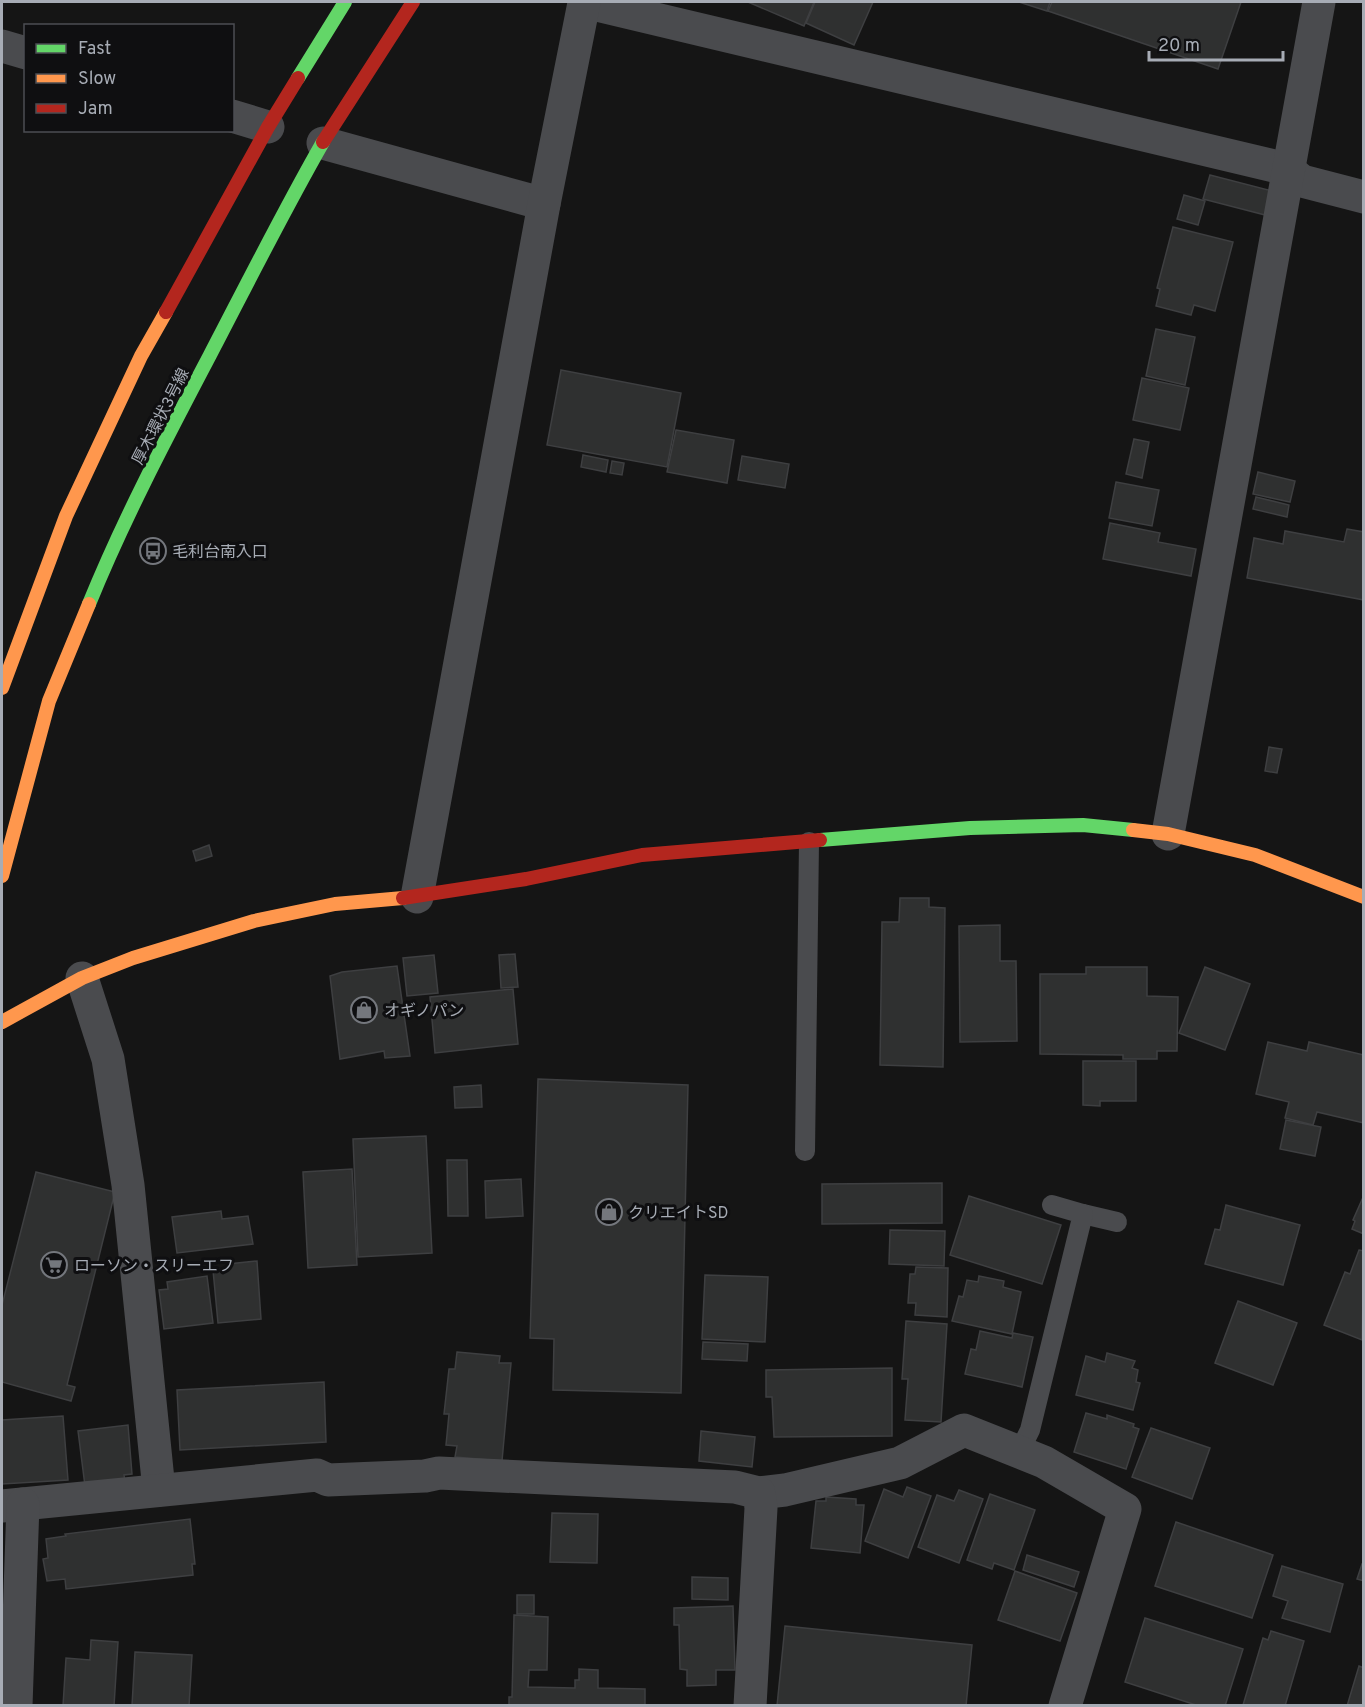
<svg xmlns="http://www.w3.org/2000/svg" width="1365" height="1707" viewBox="0 0 1365 1707" font-family="Overpass,'Noto Sans JP',sans-serif">
<rect width="100%" height="100%" fill="#151515"/>
<g fill="#2f3030" stroke="#3e3f41" stroke-width="1.5">
<path d="M748 2H814L804 26Z"/>
<path d="M815 2H873L854 45 806 23Z"/>
<path d="M1019 2H1050L1047 11Z"/>
<path d="M1052 2H1241L1218 69 1048 11Z"/>
<path d="M1210 175 1276 192 1269 216 1203 199Z"/>
<path d="M1184 195 1205 201 1198 225 1177 219Z"/>
<path d="M1173 227 1233 242 1215 311 1194 305 1191 315 1156 306 1160 289 1157 288Z"/>
<path d="M1156 329 1195 337 1185 385 1146 376Z"/>
<path d="M561 370 681 393 667 467 547 445Z"/>
<path d="M1142 378 1189 388 1180 430 1133 420Z"/>
<path d="M676 430 734 440 727 483 667 472Z"/>
<path d="M1134 439 1149 442 1142 478 1126 474Z"/>
<path d="M583 455 608 460 606 472 581 467Z"/>
<path d="M742 456 789 464 785 488 738 480Z"/>
<path d="M612 461 624 463 622 475 610 473Z"/>
<path d="M1258 472 1295 481 1290 502 1253 494Z"/>
<path d="M1116 482 1159 490 1152 526 1109 518Z"/>
<path d="M1256 497 1289 505 1287 517 1253 509Z"/>
<path d="M1110 523 1160 533 1158 542 1196 549 1191 576 1103 559Z"/>
<path d="M1347 529 1364 532V600L1247 578 1254 538 1283 544 1285 531 1344 542Z"/>
<path d="M1269 747 1282 749 1277 773 1265 771Z"/>
<path d="M209 845 212 856 196 861 193 851Z"/>
<path d="M900 898H929V907L945 908 943 1067 880 1065 882 922H899Z"/>
<path d="M1000 925V961H1016L1017 1041 960 1042 959 926Z"/>
<path d="M515 954 518 987 501 988 499 955Z"/>
<path d="M434 955 438 993 407 996 403 958Z"/>
<path d="M397 966 410 1056 385 1058 384 1051 340 1059 330 976 342 972Z"/>
<path d="M1086 967H1147V996L1178 997 1177 1051H1157V1059H1123V1055L1040 1054V974H1086Z"/>
<path d="M1205 967 1250 984 1225 1050 1179 1033Z"/>
<path d="M513 989 518 1044 435 1053 430 997Z"/>
<path d="M1268 1042 1307 1051 1309 1042 1364 1055V1123L1317 1112 1313 1125 1285 1118 1289 1102 1256 1094Z"/>
<path d="M1083 1061H1136V1101H1100V1106L1083 1105Z"/>
<path d="M538 1079 688 1085 681 1393 553 1390 554 1339 530 1338Z"/>
<path d="M481 1085 482 1107 455 1108 454 1087Z"/>
<path d="M1286 1120 1321 1127 1315 1156 1280 1149Z"/>
<path d="M426 1136 432 1253 358 1257 353 1139Z"/>
<path d="M447 1160H467L468 1216H448Z"/>
<path d="M352 1169 357 1265 308 1268 303 1172Z"/>
<path d="M36 1172 115 1192 67 1385 75 1387 71 1401 2 1382V1305Z"/>
<path d="M521 1179 523 1216 486 1218 485 1181Z"/>
<path d="M942 1183V1223L822 1224V1184Z"/>
<path d="M1364 1195V1234L1352 1229 1355 1221 1353 1220Z"/>
<path d="M969 1196 1061 1225 1042 1284 950 1255Z"/>
<path d="M1226 1205 1300 1225 1283 1285 1205 1264 1215 1229 1220 1230Z"/>
<path d="M221 1211 222 1219 248 1216 253 1244 177 1253 172 1217Z"/>
<path d="M890 1230 945 1231 944 1266 889 1264Z"/>
<path d="M1359 1250 1364 1251 1362 1340 1324 1325 1345 1272 1350 1274Z"/>
<path d="M257 1261 261 1319 218 1323 213 1270 228 1268V1264Z"/>
<path d="M916 1267 948 1268 947 1317 915 1315 916 1303H908L910 1274H915Z"/>
<path d="M705 1275 768 1277 765 1342 702 1339Z"/>
<path d="M207 1276 213 1323 164 1329 159 1290 168 1289 167 1282Z"/>
<path d="M979 1276 1004 1281 1003 1287 1021 1292 1012 1334 952 1321 959 1296 963 1297 967 1280 978 1282Z"/>
<path d="M1238 1301 1297 1323 1273 1385 1215 1363Z"/>
<path d="M906 1321 947 1324 941 1422 905 1420 908 1379H902Z"/>
<path d="M980 1331 1012 1338 1013 1333 1033 1337 1022 1387 965 1374 971 1349 976 1350Z"/>
<path d="M703 1342 748 1344 747 1361 702 1359Z"/>
<path d="M457 1352 500 1356 499 1363H511L502 1461 455 1457 457 1446 446 1445 449 1414H444L449 1369H455Z"/>
<path d="M1107 1353 1135 1361 1132 1368 1138 1370 1136 1382 1140 1383 1133 1410 1076 1395 1086 1356 1105 1362Z"/>
<path d="M892 1368V1436L774 1437 772 1397H766V1370Z"/>
<path d="M324 1382 326 1442 180 1450 177 1390Z"/>
<path d="M1086 1413 1107 1419V1415L1134 1424 1133 1427 1139 1429 1126 1469 1074 1452Z"/>
<path d="M63 1416 68 1480 2 1484V1420Z"/>
<path d="M128 1425 132 1474 124 1475 125 1482 85 1486 78 1431Z"/>
<path d="M1151 1428 1210 1448 1192 1499 1132 1477Z"/>
<path d="M701 1431 755 1437 752 1467 699 1461Z"/>
<path d="M907 1487 931 1496 908 1558 865 1541 884 1489 903 1497Z"/>
<path d="M959 1490 983 1499 959 1563 918 1547 937 1495 954 1501Z"/>
<path d="M990 1494 1035 1510 1014 1570 994 1563 992 1569 967 1560Z"/>
<path d="M826 1497 856 1499V1505H864L860 1553 811 1548 816 1501H826Z"/>
<path d="M552 1513 598 1514 597 1563 550 1562Z"/>
<path d="M190 1519 195 1564H192L193 1575 66 1589 65 1579 47 1581 43 1559 48 1558 46 1539 66 1536 65 1534Z"/>
<path d="M1176 1522 1273 1555 1252 1618 1155 1586Z"/>
<path d="M1027 1555 1079 1572 1074 1587 1023 1570Z"/>
<path d="M1362 1564 1364 1565V1581L1357 1579Z"/>
<path d="M1282 1566 1343 1584 1330 1632 1282 1618 1288 1601 1273 1596Z"/>
<path d="M1015 1571 1077 1593 1060 1641 998 1620Z"/>
<path d="M692 1577 728 1578V1600L692 1599Z"/>
<rect x="517" y="1595" width="17" height="19"/>
<path d="M733 1606 735 1670H716V1685L687 1686V1670L680 1669 679 1625H674V1608Z"/>
<path d="M514 1615 548 1617 547 1670H529L528 1687 575 1688V1680H579V1669L598 1670V1688L645 1689V1706H509V1697H512Z"/>
<path d="M1145 1618 1243 1649 1225 1706H1199L1125 1682Z"/>
<path d="M785 1626 972 1645 966 1706H777Z"/>
<path d="M1271 1631 1304 1641 1285 1706 1243 1705 1263 1638 1268 1640Z"/>
<path d="M91 1640 118 1642 114 1706H63L66 1658 90 1660Z"/>
<path d="M135 1652 192 1655 189 1706H132Z"/>
<path d="M1359 1666 1364 1668V1706H1347Z"/>
</g>
<g fill="none" stroke-linecap="round" stroke-linejoin="round">
<g stroke="#4a4b4e" stroke-width="20">
<path d="M805 1151 809 842"/>
<path d="M1083 1214 1117 1222"/>
<path d="M1019 1452 1030 1430 1083 1214 1052 1205"/>
</g>
<g stroke="#4a4b4e" stroke-width="33">
<path d="M584 2 1287 169 1302 181 1364 197"/>
<path d="M2 46 26 53"/>
<path d="M232 116 268 127"/>
<path d="M323 143 544 204"/>
<path d="M1168 834 1319 2"/>
<path d="M417 897 544 204 584 3"/>
<path d="M82 978 108 1059 128 1185 159 1490"/>
<path d="M759 1493 785 1490 900 1463 964 1430 1044 1462 1125 1509 1065 1706"/>
<path d="M2 1506 317 1475 328 1480 425 1476 439 1473 735 1487 759 1493 761 1508 750 1706"/>
<path d="M16 1706 23 1504"/>
</g>
<g stroke="#63d668" stroke-width="14">
<path d="M298 78 345 2"/>
<path d="M89 604C124 518 167 437 210 355 247 284 283 212 323 142"/>
<path d="M820 840 970 828 1083 825 1133 830"/>
</g>
<g stroke="#ff974d" stroke-width="14">
<path d="M2 688 66 516 141 356 166 312"/>
<path d="M1133 830 1168 834 1255 855 1364 897"/>
<path d="M2 876 49 701 89 604"/>
<path d="M2 1022 82 978 133 958 254 921 335 904 403 898"/>
</g>
<g stroke="#b3261e" stroke-width="14">
<path d="M323 142 413 2"/>
<path d="M166 312 268 127 298 78"/>
<path d="M403 898 526 879 642 855 820 840"/>
</g>
</g>
<defs>
<symbol id="bus-ring" viewBox="-11 -11 22 22"><circle r="9.5" fill="#0f0f11" stroke="#74777d" stroke-width="1.5"/><path d="M-5-6H5V4H4V6H2V4H-2V6H-4V4H-5ZM-3.5-4V0h7V-4ZM-3.5 1.2v1.5H-2V1.2ZM2 1.2v1.5H3.5V1.2Z" fill="#74777d"/></symbol>
<symbol id="shop-ring" viewBox="-11 -11 22 22"><circle r="9.5" fill="#0f0f11" stroke="#74777d" stroke-width="1.5"/><path d="M-5-2.5h2.3a2.7 3.5 0 0 1 5.4 0H5L5.5 6h-11ZM-1.5-2.5h3a1.5 2.3 0 0 0-3 0Z" fill="#74777d"/></symbol>
<symbol id="supermarket-ring" viewBox="-11 -11 22 22"><circle r="9.5" fill="#0f0f11" stroke="#74777d" stroke-width="1.5"/><path d="M-6-5.5h2.5l.6 2H6L4.5 2H-2.5L-4.4-4H-6ZM-1.5 3.2a1.3 1.3 0 1 0 .1 0ZM3 3.2a1.3 1.3 0 1 0 .1 0Z" fill="#74777d"/></symbol>
</defs>
<g fill-rule="evenodd">
<use href="#bus-ring" x="138" y="536" width="30" height="30"/>
<use href="#shop-ring" x="349" y="995" width="30" height="30"/>
<use href="#shop-ring" x="594" y="1197" width="30" height="30"/>
<use href="#supermarket-ring" x="39" y="1250" width="30" height="30"/>
</g>
<g text-anchor="middle" stroke-width="6" stroke-linejoin="round" paint-order="stroke">
<g font-size="16" fill="#a7acb5" stroke="#0f0f11">
<text transform="translate(160 416) rotate(-63)" y="6">厚木環状3号線</text>
</g>
<g font-size="16" fill="#a7acb5" stroke="#0f0f11" text-anchor="start">
<text x="172" y="557">毛利台南入口</text>
<text x="384" y="1016">オギノパン</text>
<text x="628" y="1218">クリエイトSD</text>
<text x="74" y="1271">ローソン・スリーエフ</text>
</g>
</g>
<rect width="1365" height="1707" fill="none" stroke="#a7acb5" stroke-width="6"/>
<rect x="24" y="24" width="210" height="108" fill="#0f0f11" stroke="#4c4e53" stroke-width="1.5"/>
<rect x="36" y="44" width="30" height="9" fill="#63d668" stroke="#4c4e53" stroke-width="1.5"/>
<text x="78" y="54" font-size="18" fill="#a7acb5">Fast</text>
<rect x="36" y="74" width="30" height="9" fill="#ff974d" stroke="#4c4e53" stroke-width="1.5"/>
<text x="78" y="84" font-size="18" fill="#a7acb5">Slow</text>
<rect x="36" y="104" width="30" height="9" fill="#b3261e" stroke="#4c4e53" stroke-width="1.5"/>
<text x="78" y="114" font-size="18" fill="#a7acb5">Jam</text>
<path d="M1149 51v9h134v-9" fill="none" stroke="#a7acb5" stroke-width="3"/>
<text x="1158" y="51" font-size="18" fill="#a7acb5" stroke="#0f0f11" stroke-width="4.5" paint-order="stroke">20 m</text>
</svg>
